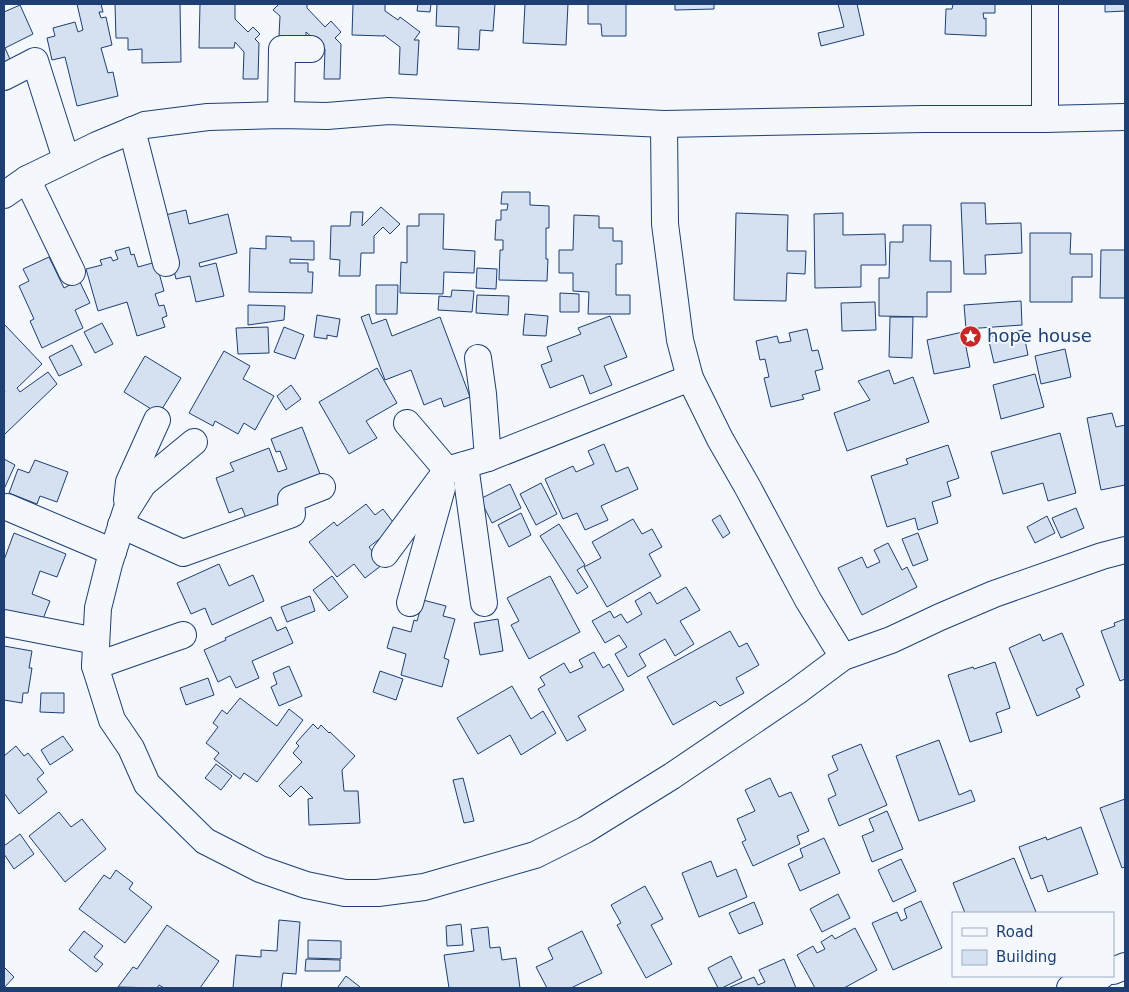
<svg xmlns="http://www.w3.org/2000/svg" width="1129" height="992" viewBox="0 0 1129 992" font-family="'DejaVu Sans',sans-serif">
<rect width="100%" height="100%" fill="#f4f7fb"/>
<g fill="#d5e0f0" stroke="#1d3f73">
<path d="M77 4H101L103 12H99L101 18 106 17 112 45 101 48 108 73 113 72 118 96 77 106 65 57 52 60 47 38 55 36 53 28 75 22 78 32 83 30Z"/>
<path d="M115 4H180L181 62 142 63V49L128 50V38H116Z"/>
<path d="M200 4H235V19L248 32 253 27 260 34 255 39 259 43 258 79H243L244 52 235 42 234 48H199Z"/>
<path d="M279 4H307V8L325 27 331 21 341 32 335 38 341 44 340 79H324L325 49 306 32V36H279L280 16 273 10Z"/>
<path d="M353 4H385V11L398 20 400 17 420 32 414 40H419L417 75 399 74 400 47 384 35V36L352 35Z"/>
<path d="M418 4H431L430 12 417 11Z"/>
<path d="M437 4H495L493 31 480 30 479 50 458 49 459 27 436 26Z"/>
<path d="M525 4H568L566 45 523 43Z"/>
<path d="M588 4H626V36H602L601 24H588Z"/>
<path d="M675 4H714V9L675 10Z"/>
<path d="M838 4H857L864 35 821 46 818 33 844 27Z"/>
<path d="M953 4H995V13H983L984 19 986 18V36L945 34 946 9H952Z"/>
<path d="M1105 4H1125V11L1105 12Z"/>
<path d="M20 5 33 34 5 48 13 66 4 71V12Z"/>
<path d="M502 192H530V205L549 206V228H546V259H548L547 281 499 280 500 250H503V240H495L496 220H501V210H507L508 204H501Z"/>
<path d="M961 203H985L986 224 1021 223 1022 253 985 255 986 274H964Z"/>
<path d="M381 207 400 224 390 234 383 227 374 236V253H361L360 276H339L340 260 330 259 331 226H350L351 212H363L362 226Z"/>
<path d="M186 210 189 224 228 214 237 253 199 263 200 267 216 263 224 296 196 302 190 276 176 279 161 216Z"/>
<path d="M736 213 788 215 787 251H806L805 274 787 273 786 301 734 300Z"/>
<path d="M843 213V235L885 234 886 265H861V287L815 288 814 214Z"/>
<path d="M419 214H444L443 249 475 251 474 273 444 272 443 294 400 293 401 262 407 263V226H419Z"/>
<path d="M574 215 599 216V228H613V241H622V264H616V295H630V314H588L589 292 573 291V273H559V250H573Z"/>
<path d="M903 225H931L930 261H951V292H927V317L879 316V278H889L890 242H903Z"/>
<path d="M1030 233H1071L1070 254H1092V277H1072V302H1030Z"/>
<path d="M266 236 291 237V241H314V260L290 259V263H308V272H313L312 293 249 292 250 248 266 249Z"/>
<path d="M129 247 131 255 134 254 138 267 156 262 164 291 155 294 159 306 164 305 167 316 162 318 165 327 137 336 127 302 98 311 86 269 102 265 100 260 111 257 113 261 118 259 115 251Z"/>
<path d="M1101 250H1125V298H1100Z"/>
<path d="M49 257 64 288 79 280 90 303 75 310 83 328 42 348 30 321 34 319 19 286 29 281 23 269Z"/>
<path d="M477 268 497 269 496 289 476 288Z"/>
<path d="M376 285H398L397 314H376Z"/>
<path d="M452 290 474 291 472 312 438 310 439 296 451 297Z"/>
<path d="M560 293 579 294V312H560Z"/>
<path d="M477 295 509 296 508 315 476 313Z"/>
<path d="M1021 301 1022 325 966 329 964 305Z"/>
<path d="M875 302 876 330 842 331 841 303Z"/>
<path d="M248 305 285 306 284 320 248 325Z"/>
<path d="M369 314 372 324 386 319 392 336 440 317 470 397 444 407 441 398 424 405 411 370 385 380 361 317Z"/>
<path d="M525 314 548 316 546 336 523 335Z"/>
<path d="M317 315 340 319 337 337 327 335V339L314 337Z"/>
<path d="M610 316 627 357 604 366 612 385 590 394 583 375 550 388 541 365 552 361 547 347 581 334 578 328Z"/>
<path d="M890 317H913L912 358 889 357Z"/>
<path d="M102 323 113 344 95 353 84 332Z"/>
<path d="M4 324 42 364 17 388 20 392 48 372 57 384 4 435V393L5 392 4 390Z"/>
<path d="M268 327 269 353 238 354 236 328Z"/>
<path d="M284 327 304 335 295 359 274 352Z"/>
<path d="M807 329 812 351 818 350 823 369 815 371 820 390 802 395 804 399 771 407 764 378 769 377 765 359 760 360 756 341 777 336 779 343 791 341 789 333Z"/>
<path d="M1023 330 1028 355 994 363 988 337Z"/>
<path d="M963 332 970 367 934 374 927 340Z"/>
<path d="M72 345 82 365 59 376 49 357Z"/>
<path d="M1065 349 1071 377 1041 384 1035 356Z"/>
<path d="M224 351 250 366 243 379 274 396 255 430 244 423 238 434 215 421 213 426 189 413Z"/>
<path d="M145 356 181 378 159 414 124 392Z"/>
<path d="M377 368 397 403 366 421 377 438 349 454 319 402Z"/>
<path d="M889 370 894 384 913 377 929 422 847 451 834 413 870 400 858 381Z"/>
<path d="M1035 374 1044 407 1001 419 993 385Z"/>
<path d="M291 385 301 399 286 410 277 396Z"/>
<path d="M1112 413 1116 427 1125 425V485L1101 490 1087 418Z"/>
<path d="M302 427 320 474 284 488 286 491 278 494 284 512 246 518 242 508 229 513 216 478 234 471 230 463 269 448 278 472 287 469 280 451 276 452 271 439Z"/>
<path d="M1060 433 1076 493 1048 501 1043 483 1003 494 991 452Z"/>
<path d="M604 444 616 472 628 467 638 489 601 506 608 520 585 530 577 513 563 519 545 479 573 466 576 472 594 464 588 451Z"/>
<path d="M948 445 959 478 947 482 951 496 932 502 938 523 918 530 915 518 887 527 871 476 908 464 906 459Z"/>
<path d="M4 459 15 465 4 489Z"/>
<path d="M35 460 68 472 57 502 40 496 37 504 9 493 18 469 29 473Z"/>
<path d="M541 483 557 514 536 525 520 494Z"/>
<path d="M510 484 521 508 492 523 480 499Z"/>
<path d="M366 504 375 515 383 509 396 526 369 547 382 565 365 578 354 564 337 577 309 542 334 522 337 526Z"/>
<path d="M1076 508 1084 528 1061 538 1052 518Z"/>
<path d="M521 513 531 535 509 547 498 525Z"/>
<path d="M720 515 730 533 723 538 712 520Z"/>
<path d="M1047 516 1055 533 1035 543 1027 527Z"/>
<path d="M633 519 642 534 652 529 662 547 649 554 661 576 607 607 584 567 601 558 592 542Z"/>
<path d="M559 524 585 565 577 570 588 587 577 594 540 536Z"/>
<path d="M14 533 66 554 57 577 40 571 32 594 50 601 41 624 4 610V560Z"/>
<path d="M918 533 928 560 913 566 902 539Z"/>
<path d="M888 543 902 570 907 567 917 587 862 615 838 568 862 557 867 568 880 562 874 550Z"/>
<path d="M219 564 229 586 253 575 264 601 212 625 205 608 191 614 177 583Z"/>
<path d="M332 576 348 597 329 611 313 590Z"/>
<path d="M550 576 580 632 529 659 511 625 519 621 507 598Z"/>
<path d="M686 587 700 610 680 621 694 644 675 656 665 639 639 654 646 666 628 677 615 654 627 647 619 635 605 643 592 621 610 611 614 618 621 614 627 623 642 614 635 601 650 592 657 604Z"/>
<path d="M310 596 315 611 287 622 281 607Z"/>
<path d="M423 600 446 606 443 616 455 619 444 658 449 660 442 687 401 675 406 654 387 648 393 627 411 632 414 620 417 621Z"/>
<path d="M271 617 277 631 286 627 293 643 252 661 259 678 236 688 230 676 218 682 204 650 226 640 225 638Z"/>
<path d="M498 619 503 651 480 655 474 623Z"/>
<path d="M1125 619V679L1120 681 1101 631 1115 626 1114 623Z"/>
<path d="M730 631 739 647 747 643 759 665 736 678 744 693 720 706 715 701 673 725 647 677Z"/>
<path d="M1062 633 1084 685 1076 689 1080 697 1037 716 1009 648 1040 634 1043 641Z"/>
<path d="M4 646 32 651 29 668H32L28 693H23L22 703 4 700Z"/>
<path d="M594 652 603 668 609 664 624 690 578 716 586 730 567 741 538 689 545 685 540 677 564 663 570 673 583 667 579 660Z"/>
<path d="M995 662 1010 708 996 713 1002 732 970 742 948 675 973 667 974 669Z"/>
<path d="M289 666 302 696 279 706 271 687 277 684 273 673Z"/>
<path d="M380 671 403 679 396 700 373 692Z"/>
<path d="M208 678 214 695 186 705 180 688Z"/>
<path d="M512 686 531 719 543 711 556 733 521 755 510 735 478 754 457 718Z"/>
<path d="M41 693H64V713L40 712Z"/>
<path d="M240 698 277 726 289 709 303 720 257 782 244 773 240 779 214 759 219 753 206 743 218 727 213 723 222 710 227 714Z"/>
<path d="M313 724 318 729 321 725 329 733 330 732 355 756 342 770 344 791H358L360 823 309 825 308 799 313 798 301 786 290 797 279 786 302 762 293 753 299 746 296 743Z"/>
<path d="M63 736 73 750 50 765 41 750Z"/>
<path d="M939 740 959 795 971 790 975 801 919 821 896 756Z"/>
<path d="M861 744 887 805 839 826 828 799 836 795 828 775 838 770 832 756Z"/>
<path d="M16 746 24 756 28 753 44 773 37 779 47 792 19 814 4 793V756Z"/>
<path d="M216 764 232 776 221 790 205 778Z"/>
<path d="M463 778 474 821 464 823 453 780Z"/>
<path d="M770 778 779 797 791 792 809 831 797 836 800 844 753 866 742 842 746 840 737 819 755 811 745 790Z"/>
<path d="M1125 799V867L1122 868 1100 808Z"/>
<path d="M887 811 903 849 872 862 862 836 874 831 869 819Z"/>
<path d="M59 812 71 827 82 819 106 849 65 882 29 836Z"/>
<path d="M1081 827 1098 874 1048 892 1042 875 1031 879 1019 847 1046 837 1047 840Z"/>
<path d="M20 834 34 854 14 869 4 854V846Z"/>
<path d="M824 838 840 873 800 891 788 864 803 857 800 849Z"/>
<path d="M1014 858 1036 912 1033 913H965L953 883Z"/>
<path d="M901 859 916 891 893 902 878 870Z"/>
<path d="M711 861 717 877 736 869 747 897 699 917 682 873Z"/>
<path d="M116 870 133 883 129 889 152 907 125 943 79 909 104 875 110 879Z"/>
<path d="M645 886 663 919 651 925 672 964 646 978 617 925 621 923 611 905Z"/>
<path d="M838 894 850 918 822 932 810 909Z"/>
<path d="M921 901 942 948 893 970 872 923 897 912 901 921 907 918 904 909Z"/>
<path d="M754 902 763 924 739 934 729 913Z"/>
<path d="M279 920 300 922 296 974 283 973 281 988H233L236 955 261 957V950L277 951Z"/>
<path d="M461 924 463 945 447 946 446 926Z"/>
<path d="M167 925 219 961 200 988H164L159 985 157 988 118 987 133 967 137 969Z"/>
<path d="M488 927 490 948 500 947 502 960 516 958 520 988H449L444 955 474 951 471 929Z"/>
<path d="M855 928 877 970 844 988H815L797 955 813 946 817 953 825 949 821 942 832 935 835 939Z"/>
<path d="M84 931 103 946 94 957 103 964 96 972 69 950Z"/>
<path d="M582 931 602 973 571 988H547L536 967 553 959 548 948Z"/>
<path d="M308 940 341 941V959L308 958Z"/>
<path d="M731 956 742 978 722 988H718L708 968Z"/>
<path d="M306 959 340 960V971H305Z"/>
<path d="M784 959 796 988H728L754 977 758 985 765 982 759 970Z"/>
<path d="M4 967 14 977 4 988Z"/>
<path d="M346 976 360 987 359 988H339L338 987Z"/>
</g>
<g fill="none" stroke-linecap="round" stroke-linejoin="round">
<defs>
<g id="minor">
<path d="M4 77 35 61 66 159"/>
<path d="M281 115 282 49H311"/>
<path d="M1045 119V4"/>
<path d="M664 124 665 224 680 340 690 378 720 439 747 486 808 600 843 657"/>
<path d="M132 130 166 263"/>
<path d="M27 179 72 272"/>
<path d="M4 195 27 179 97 145 145 125 208 117 281 115 327 116 389 111 664 124 924 119H1045L1125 117"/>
<path d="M478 358 483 394 488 458"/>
<path d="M407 423 447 470"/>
<path d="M194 442 143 484 126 511 109 564 98 608 95 666 112 720 131 748 147 784 205 841 260 869 306 885 345 893H378L424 887 535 855 585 830 672 776 796 692 843 657 891 640 940 617 994 594 1102 556 1125 550"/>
<path d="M465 465 484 603"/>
<path d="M127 500 129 482 157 420"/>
<path d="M7 507 113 552"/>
<path d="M121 525 183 553 292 514 291 499 322 487"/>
<path d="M385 554 447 470 488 458 690 378"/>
<path d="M410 603 442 488"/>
<path d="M4 623 96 641"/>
<path d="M95 666 183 635"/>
<path d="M1113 971 1125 966"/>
<path d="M1070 988 1101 976"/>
</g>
</defs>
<use href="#minor" stroke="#1d3f73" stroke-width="28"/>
<use href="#minor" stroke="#f4f7fb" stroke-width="26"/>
</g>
<defs>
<symbol id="sight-disc" viewBox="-11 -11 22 22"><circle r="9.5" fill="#c62828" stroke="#f4f7fb"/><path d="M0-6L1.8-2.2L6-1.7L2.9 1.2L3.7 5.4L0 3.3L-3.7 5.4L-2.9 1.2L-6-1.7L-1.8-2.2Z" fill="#fff"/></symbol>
</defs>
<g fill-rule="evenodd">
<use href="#sight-disc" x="958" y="324" width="25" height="25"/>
</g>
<g text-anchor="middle" stroke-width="4" stroke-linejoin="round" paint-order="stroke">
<g font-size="18" fill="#1d3f73" stroke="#f4f7fb" text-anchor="start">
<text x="987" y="342">hope house</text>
</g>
</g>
<rect width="1129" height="992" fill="none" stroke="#1d3f73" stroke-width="10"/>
<rect x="952" y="912" width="162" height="65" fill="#f4f7fb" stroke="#9eadc5"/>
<rect x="962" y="928" width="25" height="8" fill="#f4f7fb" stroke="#9eadc5"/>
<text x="996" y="937" font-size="15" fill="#1d3f73">Road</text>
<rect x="962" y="950" width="25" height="15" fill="#d5e0f0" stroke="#9eadc5"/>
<text x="996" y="962" font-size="15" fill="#1d3f73">Building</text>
</svg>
